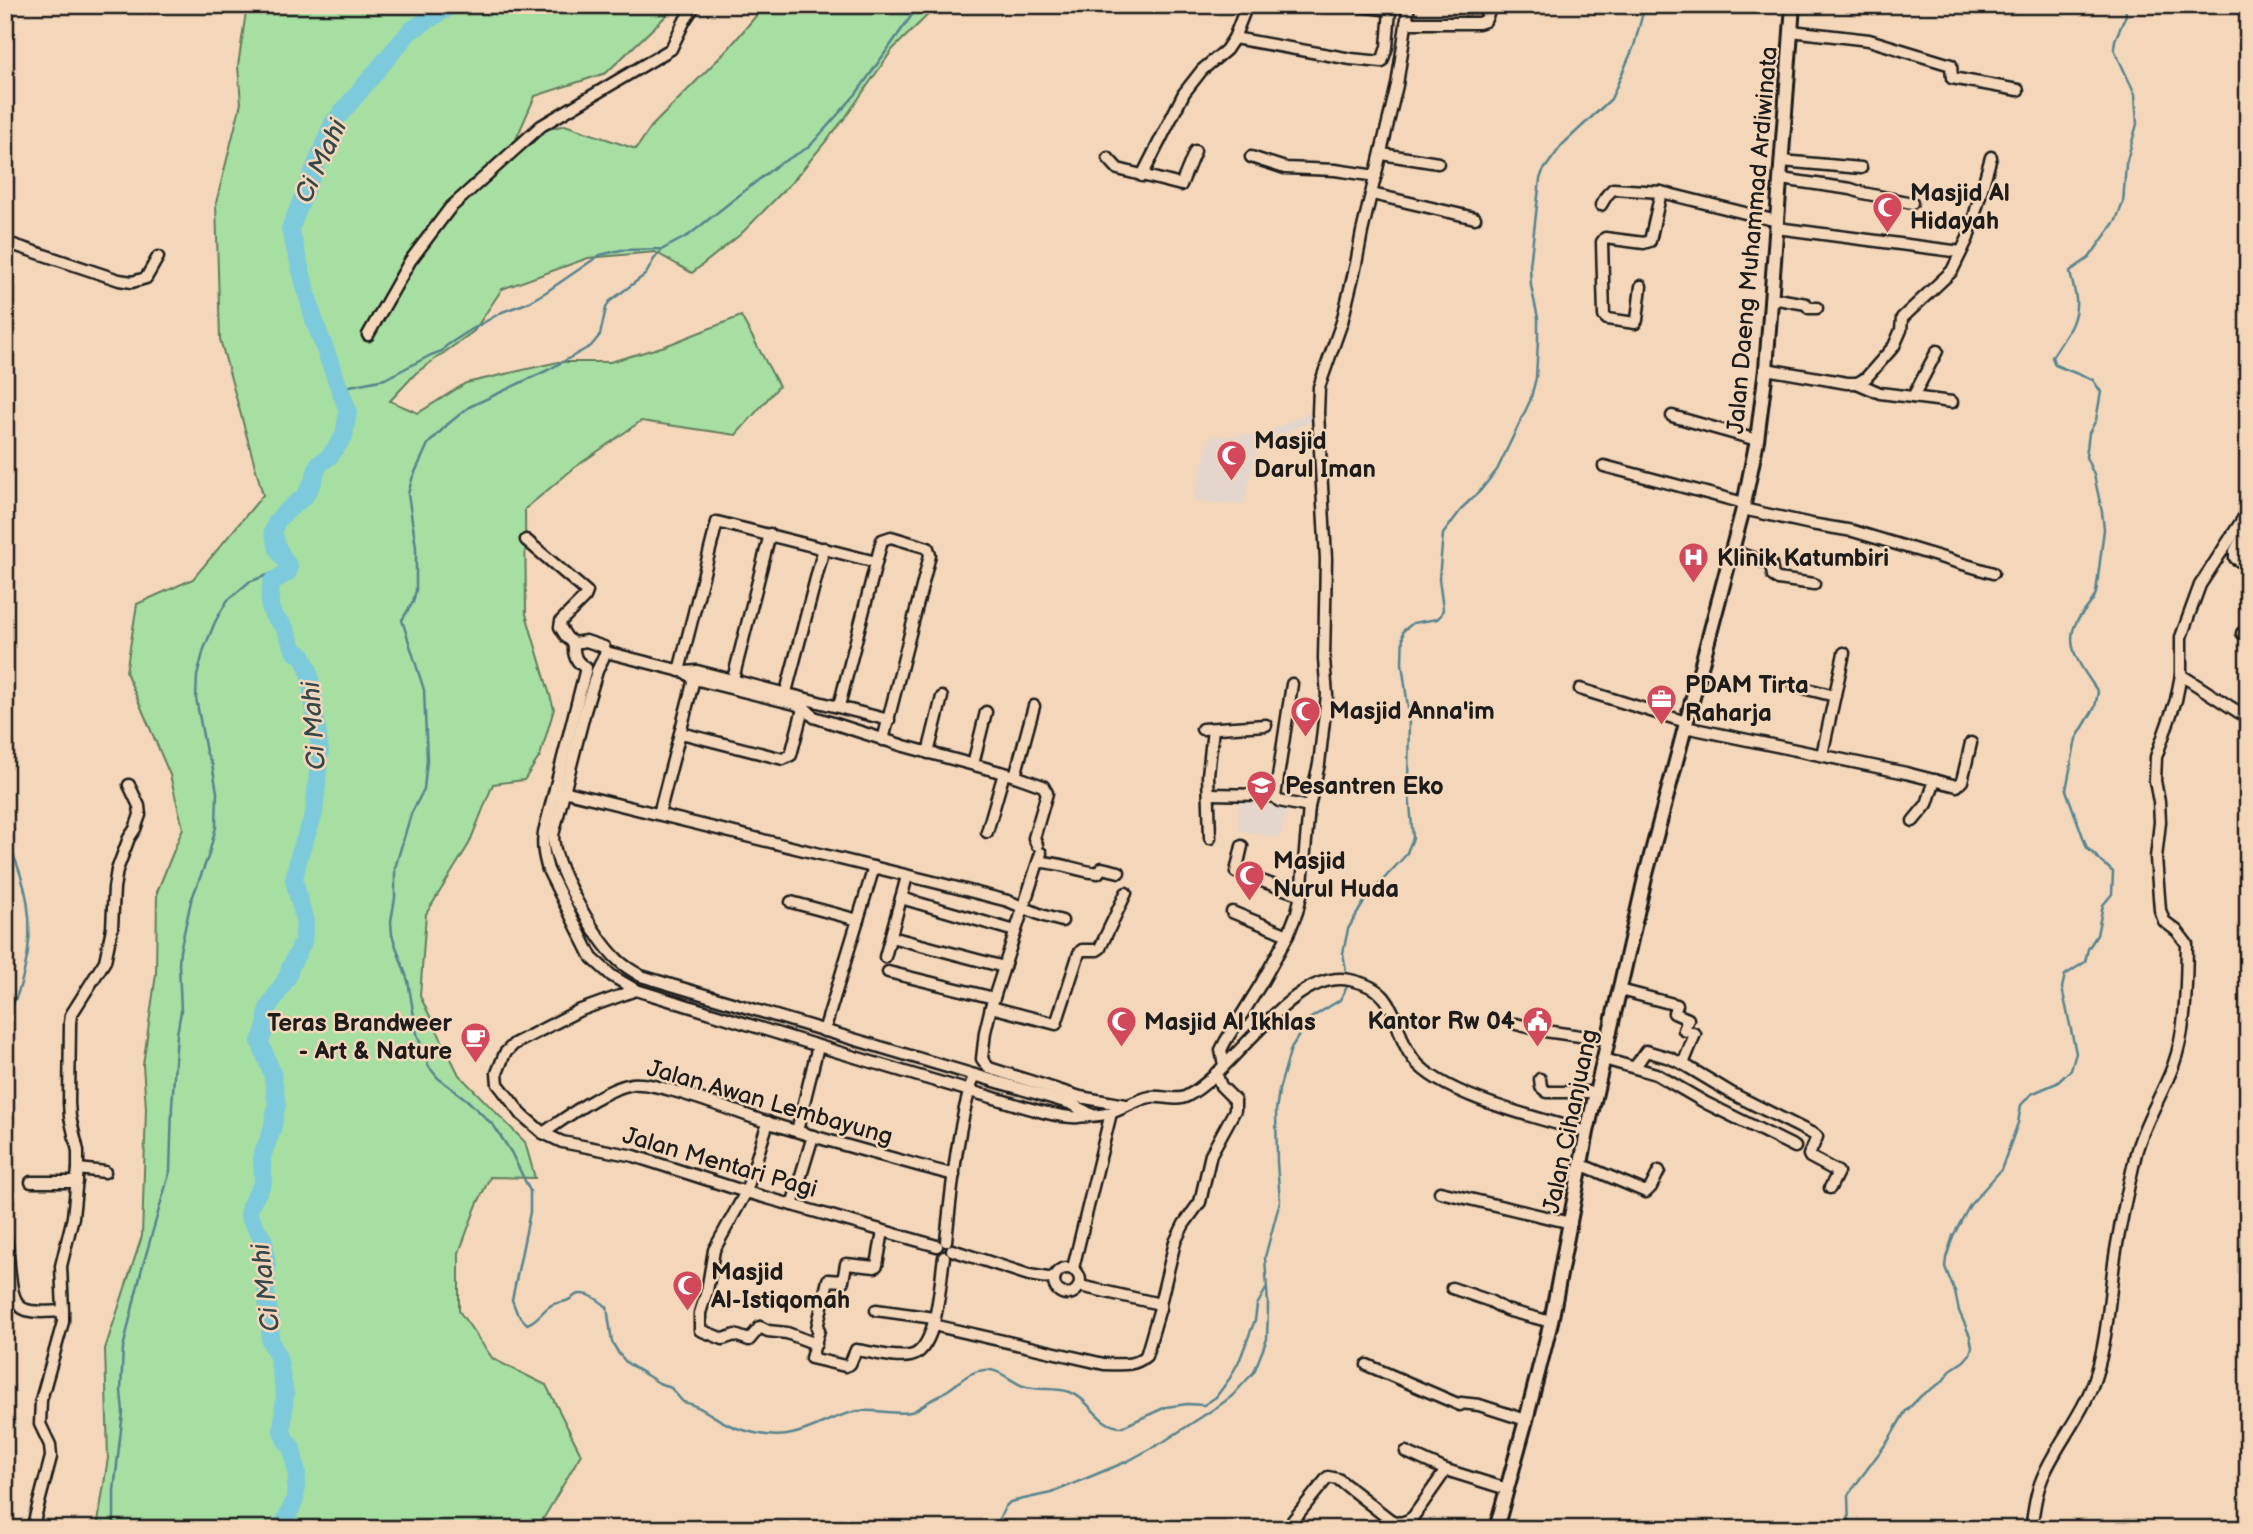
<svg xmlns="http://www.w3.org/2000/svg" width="2253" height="1534" viewBox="0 0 2253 1534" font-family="'Balsamiq Sans',sans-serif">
<rect width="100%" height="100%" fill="#f4d7ba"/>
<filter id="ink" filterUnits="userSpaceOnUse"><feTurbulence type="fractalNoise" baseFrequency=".0143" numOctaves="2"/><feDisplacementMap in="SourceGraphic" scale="14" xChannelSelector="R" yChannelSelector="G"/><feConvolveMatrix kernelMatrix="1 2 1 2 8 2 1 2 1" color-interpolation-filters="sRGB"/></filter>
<g filter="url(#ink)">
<g fill="#e4d6cd">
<path d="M1315 410 1316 420 1259 443 1244 504 1193 501 1210 437 1263 434Z"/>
<path d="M1239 797 1264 799 1265 804 1287 808 1280 838 1238 830Z"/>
</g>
<path fill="#a7dea2" stroke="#627d5f" stroke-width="2" d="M247 5H674L668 14 606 73 535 96 517 137 565 125 636 149 651 127 729 48 765 5H938L893 49 845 118 794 180 741 234 692 273 655 252 588 258 502 289 474 331 416 373 390 401 418 413 466 383 558 362H610L665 346 741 316 779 386 736 435 641 421 574 468 525 509 526 614 554 709 540 756 524 780 493 784 469 844 426 914 420 996 459 1075 525 1142 535 1178 490 1177 476 1207 459 1253V1311L493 1359 546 1385 581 1454 545 1516 533 1529H97L108 1458 105 1349 142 1236 146 1108 143 1065 156 974 157 892 183 828 170 775 126 672 137 604 193 579 263 495 220 339 216 203 241 103 238 66Z"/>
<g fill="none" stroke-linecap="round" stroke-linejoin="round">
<g stroke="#56848f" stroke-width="2.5">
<path d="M420 5 427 20"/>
<path d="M663 249 654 259 646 274 609 302 606 308 600 335 591 346 548 370 469 407 448 424 428 444 412 479 408 494 416 547V590L413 602 402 620 424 690 427 760 424 789 411 814 395 868V898L391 921 392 935 408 981 417 1034 429 1067 438 1078 467 1100 494 1126 511 1152 530 1191V1212L512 1300 517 1313 527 1324C538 1320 541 1312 550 1306 555 1302 561 1303 566 1301 570 1300 573 1297 576 1295 588 1291 600 1301 607 1307L612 1342 619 1354 627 1363 659 1383 671 1388 683 1402C705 1406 719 1424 740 1429 756 1434 777 1438 792 1434 815 1429 834 1415 858 1411 873 1409 899 1415 911 1412 915 1411 921 1406 925 1404 932 1399 940 1395 948 1390 960 1382 969 1371 984 1370 999 1368 1010 1381 1023 1386 1038 1391 1056 1387 1070 1392 1091 1400 1098 1427 1122 1427L1166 1407 1187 1404 1204 1405 1216 1397 1230 1378 1240 1359 1255 1320 1257 1305 1266 1289"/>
<path d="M340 388 385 379 431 355 442 351 446 346 469 331 502 312 527 303 546 292 600 255 621 250 663 249 689 235 776 166 809 147 856 94 919 5"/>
<path d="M5 835C26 881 37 921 24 972 20 988 16 1002 5 1016"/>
<path d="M1347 978 1343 953 1348 929 1367 897 1406 855 1413 838 1408 782 1409 715 1402 663 1403 631 1413 623 1437 619 1441 615 1443 609 1439 579 1443 534 1463 507 1480 491 1497 470 1530 401 1536 378 1538 341V318L1531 286 1530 266 1540 179 1543 171 1562 145 1611 99 1634 46 1645 5"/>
<path d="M114 1529V1491L123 1412 121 1391 123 1348 141 1272 170 1171 172 1106 177 1034 181 1011 179 964 180 951 191 901 208 857 216 827 217 792 212 764 206 752 196 698 197 676 204 649 215 622 227 601 249 582 289 567"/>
<path d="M995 1529 1005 1507 1010 1502 1051 1493 1128 1461 1163 1442 1220 1405 1232 1396 1254 1372 1267 1339 1268 1306 1265 1257 1280 1201 1277 1163 1276 1111 1279 1090 1291 1048 1309 1019 1340 1000 1348 985"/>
<path d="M1849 1529 1848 1495 1888 1441 1905 1412 1922 1395 1942 1382 1952 1369 1964 1361 1970 1354 1972 1347 1970 1336 1959 1311 1955 1292 1945 1267 1946 1258 1953 1236 1970 1205 2001 1170 2018 1123 2021 1105 2031 1094 2057 1083 2071 1070 2076 1053 2062 988 2065 975 2085 962 2088 949 2097 935 2103 905 2112 894 2113 872 2087 848 2066 790 2076 739 2095 707 2098 692C2084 670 2062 647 2077 621 2083 611 2092 605 2096 593L2104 529 2102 512 2094 475 2086 457 2089 433 2096 420 2101 392 2093 380 2055 365 2052 357C2063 339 2078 322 2076 299 2075 289 2071 280 2070 271L2089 258 2116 220 2123 203 2126 164 2137 124 2135 94 2114 49 2115 40 2126 15 2125 5"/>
</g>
<path stroke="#7dcadc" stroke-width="18" d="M281 1529 295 1500 297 1474 292 1448 285 1439 282 1431 285 1394 278 1357 270 1340 271 1322 266 1295 267 1267 264 1241 249 1216 250 1206 263 1183 262 1156 272 1130 277 1104 272 1073 260 1042 266 1026 268 1008 288 976 290 968 303 942 305 922 294 880 299 856 314 814 320 751 309 670 302 655 295 652 285 628 273 615 270 607V593L272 582 288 572 289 567 278 549 273 531 277 521 283 514 305 496 313 482 318 465 330 456 344 436 348 411 314 320 290 229 333 123 410 31 452 5"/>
<defs>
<g id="minor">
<path d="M1406 23H1479L1485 21 1492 5"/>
<path d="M1791 31 1869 40 1951 65 1952 78 2018 90"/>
<path d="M1234 38 1351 59 1382 62 1387 47 1390 10 1352 5"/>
<path d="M1382 154 1438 163"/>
<path d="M1251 157 1285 168 1335 170 1376 176"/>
<path d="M1108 158 1118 169 1181 185 1195 151"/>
<path d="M1782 161 1861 168"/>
<path d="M1142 176 1184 93 1202 70 1226 50 1234 38 1247 5"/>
<path d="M1781 179 1851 189 1863 193 1912 203"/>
<path d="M1372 194 1475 218"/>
<path d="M1601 205 1607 195 1613 189 1661 192 1777 221"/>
<path d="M1777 228 1961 252"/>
<path d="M5 242 119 280 132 282 146 278 158 257"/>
<path d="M1641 286 1637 320 1635 323 1607 319 1604 316 1602 242 1605 238 1644 243 1650 241 1661 192"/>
<path d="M1772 298 1806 304 1809 308H1817"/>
<path d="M368 335 410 261 450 208 541 126 671 49 685 20 695 5"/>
<path d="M1766 369 1847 383H1857L1866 378 1894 346 1901 330 1902 318 1952 271 1968 238 1991 157"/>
<path d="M1857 383 1880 393 1952 402"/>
<path d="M1913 397 1937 351"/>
<path d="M1672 416 1757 440"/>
<path d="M1604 466 1744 503"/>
<path d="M1743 509 1811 524 1853 531 1993 573"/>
<path d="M2248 527 2235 551V558L2248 566"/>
<path d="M526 540 587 592 585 597 561 621 560 627 567 638 574 643 586 641 604 647 606 652 597 671 585 711 553 835C553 867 595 938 618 960 625 967 633 971 641 976L1072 1104 1092 1115"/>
<path d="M1731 551 1771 564 1773 576 1778 579 1814 584"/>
<path d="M2242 633 2248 635"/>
<path d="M574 643C573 656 576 662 586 668L544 832C542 846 544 856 548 870L592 958 612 976 636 990C751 1025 867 1062 984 1095 1006 1101 1057 1119 1078 1117 1088 1116 1100 1116 1110 1113 1124 1109 1135 1100 1150 1097 1162 1095 1177 1102 1187 1096 1235 1071 1291 968 1350 980 1404 991 1389 1028 1414 1060 1442 1096 1542 1119 1587 1132"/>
<path d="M606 652 685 672 694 679 795 704 806 709 814 717 904 746 1015 776 1043 786 1047 793 1034 838 1037 845"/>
<path d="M679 671 717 522 876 562"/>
<path d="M685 672 697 671 889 720"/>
<path d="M2181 675 2243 715"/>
<path d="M733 679 770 534"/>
<path d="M1795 686 1835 696"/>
<path d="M1580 689 1686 722"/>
<path d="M786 692 824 548"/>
<path d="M839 706 882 540 891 537 928 548 930 555 883 740"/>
<path d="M1685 727 1906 773 1957 786 1962 781 1971 743"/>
<path d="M1202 729 1266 725"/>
<path d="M681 733 783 759 791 755 805 701"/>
<path d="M928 753 942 697"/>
<path d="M1822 755 1844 653"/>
<path d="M973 764 986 712"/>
<path d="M1015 776 1034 706"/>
<path d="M559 790 938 883 1008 901 1044 916 1062 921"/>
<path d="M1209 794 1264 795 1275 797 1279 801 1309 807"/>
<path d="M1275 797 1292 684"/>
<path d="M659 814 694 679"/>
<path d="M1913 821 1927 804 1935 780"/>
<path d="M987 832 1004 773"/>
<path d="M1210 838 1208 775 1213 729"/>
<path d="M1242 846 1236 872 1301 895"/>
<path d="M1041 853 991 1007 985 1032 982 1059 989 1068 1080 1097 1125 1105"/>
<path d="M1039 862C1059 862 1078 871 1098 873L1102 868 1119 872"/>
<path d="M901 898 1015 931"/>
<path d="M791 902 858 920"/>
<path d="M1232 912 1288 935"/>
<path d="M891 937 1004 967"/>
<path d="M885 957 906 880"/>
<path d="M888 972 994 998"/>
<path d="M636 990 578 1011 514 1044 505 1053 497 1073 498 1084 522 1115 543 1133 562 1142 634 1156 746 1192 937 1246"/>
<path d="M1620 990 1677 1005 1674 1013 1688 1019 1684 1030 1695 1034 1683 1064"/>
<path d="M991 1007 1056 1024 1079 953 1082 950H1097L1100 948 1126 893"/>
<path d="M1516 1024 1545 1031 1608 1040"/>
<path d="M824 1031 874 867"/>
<path d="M1604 1059 1656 1074 1706 1103 1795 1147"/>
<path d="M1224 1065 1221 1050 1225 1042 1262 982 1288 935 1297 912 1301 895 1309 807 1319 764 1327 695 1324 659 1326 559 1318 413 1319 387 1342 322 1356 264 1362 232 1397 85 1409 5"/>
<path d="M1635 1067 1646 1051 1670 1058 1683 1064 1733 1094 1815 1135 1817 1137 1809 1155 1810 1157 1838 1172 1830 1188"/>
<path d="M1540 1079 1541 1087 1547 1092H1596"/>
<path d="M768 1122 746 1192 714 1250 707 1291 700 1313V1330L723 1339 735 1335 749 1340 760 1327 768 1331 787 1333 816 1344"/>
<path d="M797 1131 818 1046"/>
<path d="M543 1133C567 1117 604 1089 632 1084 656 1080 741 1114 769 1123 830 1142 892 1158 954 1175"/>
<path d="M1580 1164 1646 1192 1651 1187 1659 1171"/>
<path d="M78 1169 105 1172"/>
<path d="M31 1182H77"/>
<path d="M1440 1192 1571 1223"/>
<path d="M792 1205 813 1136"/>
<path d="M883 1231 877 1265 875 1267 846 1264 843 1281 828 1280 817 1328 819 1330 811 1358 845 1366 850 1364 856 1350C873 1352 893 1359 910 1356 938 1351 940 1280 944 1257"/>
<path d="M5 1235C11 1253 6 1301 24 1309 34 1314 52 1311 63 1311V1322L41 1400 40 1424 50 1445 51 1457 32 1529"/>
<path d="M946 1241C952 1186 957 1128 974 1075"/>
<path d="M952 1250 1029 1275 1054 1279"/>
<circle cx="1067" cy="1281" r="13"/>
<path d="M1073 1268 1111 1113"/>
<path d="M1080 1286 1160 1304"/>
<path d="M1452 1288 1490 1301 1506 1310 1551 1322"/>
<path d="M876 1310 934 1318"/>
<path d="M63 1311 61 1266 73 1217 78 1169V1151L70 1117 69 1103 70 1023 71 1015 105 961 112 928 114 888 117 870 129 838 135 829 140 815 139 806 129 785"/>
<path d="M933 1325 1104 1364C1120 1364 1133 1367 1146 1356L1160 1308V1304L1175 1242 1184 1224 1200 1202 1211 1154 1235 1110V1100L1221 1086 1216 1073"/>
<path d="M1367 1365 1460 1405 1461 1403 1479 1405 1526 1420"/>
<path d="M1406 1452 1446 1470 1507 1489"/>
<path d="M1286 1529 1328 1477 1338 1479 1389 1519C1398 1524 1404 1524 1413 1517L1446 1470"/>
<path d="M2031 1529C2034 1510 2036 1490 2045 1472 2060 1440 2084 1412 2095 1378 2107 1342 2109 1301 2114 1263 2119 1227 2128 1189 2136 1153 2144 1122 2162 1096 2173 1066 2187 1028 2186 984 2187 944L2177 931 2164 921 2160 910 2156 858 2160 822 2159 802 2155 781 2156 757 2176 700 2181 675V637L2200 585 2248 511"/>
</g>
<path id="major" d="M1496 1529 1526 1420 1551 1322 1587 1132 1645 878 1743 509 1757 440 1766 369 1793 5"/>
</defs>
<use href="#minor" stroke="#1c1c1c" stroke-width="15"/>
<use href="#major" stroke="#1c1c1c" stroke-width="18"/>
<use href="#minor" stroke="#f4d7ba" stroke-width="10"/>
<use href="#major" stroke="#f4d7ba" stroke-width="12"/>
</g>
</g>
<defs>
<symbol id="mosque-pin" viewBox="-11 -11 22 30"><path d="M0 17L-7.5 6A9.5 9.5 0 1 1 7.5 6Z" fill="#d1495b" stroke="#f4d7ba"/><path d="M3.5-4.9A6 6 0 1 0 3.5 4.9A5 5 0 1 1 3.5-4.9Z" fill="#fff"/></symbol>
<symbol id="hospital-pin" viewBox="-11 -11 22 30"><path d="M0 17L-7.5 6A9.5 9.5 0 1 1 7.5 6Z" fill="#d1495b" stroke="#f4d7ba"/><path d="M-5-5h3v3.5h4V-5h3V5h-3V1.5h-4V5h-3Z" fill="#fff"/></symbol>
<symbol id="office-pin" viewBox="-11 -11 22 30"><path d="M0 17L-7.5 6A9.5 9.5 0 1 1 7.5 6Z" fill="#d1495b" stroke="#f4d7ba"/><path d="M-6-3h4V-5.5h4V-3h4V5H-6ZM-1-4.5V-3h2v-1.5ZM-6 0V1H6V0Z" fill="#fff"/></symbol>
<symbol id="school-pin" viewBox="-11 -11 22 30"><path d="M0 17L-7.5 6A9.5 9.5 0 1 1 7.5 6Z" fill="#d1495b" stroke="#f4d7ba"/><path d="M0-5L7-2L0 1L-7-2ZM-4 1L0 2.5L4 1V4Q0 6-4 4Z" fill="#fff"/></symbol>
<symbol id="civic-pin" viewBox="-11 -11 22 30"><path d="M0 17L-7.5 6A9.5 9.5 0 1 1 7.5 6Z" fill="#d1495b" stroke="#f4d7ba"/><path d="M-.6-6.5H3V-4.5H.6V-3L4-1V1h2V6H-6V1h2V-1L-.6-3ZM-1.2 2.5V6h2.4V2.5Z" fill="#fff"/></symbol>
<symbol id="cafe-pin" viewBox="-11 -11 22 30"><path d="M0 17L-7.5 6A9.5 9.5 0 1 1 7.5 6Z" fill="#d1495b" stroke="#f4d7ba"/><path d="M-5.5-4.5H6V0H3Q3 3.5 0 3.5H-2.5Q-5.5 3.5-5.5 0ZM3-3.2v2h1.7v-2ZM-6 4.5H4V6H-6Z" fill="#fff"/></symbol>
</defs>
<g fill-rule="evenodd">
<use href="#mosque-pin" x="1870" y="190" width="35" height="47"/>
<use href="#mosque-pin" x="1214" y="438" width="35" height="47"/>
<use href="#hospital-pin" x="1676" y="540" width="35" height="47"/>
<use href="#office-pin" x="1644" y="682" width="35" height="47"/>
<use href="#mosque-pin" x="1288" y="694" width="35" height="47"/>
<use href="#school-pin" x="1244" y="768" width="35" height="47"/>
<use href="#mosque-pin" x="1232" y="858" width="35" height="47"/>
<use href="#civic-pin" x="1520" y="1004" width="35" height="47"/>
<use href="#mosque-pin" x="1104" y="1004" width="35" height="47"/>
<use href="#cafe-pin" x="458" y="1020" width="35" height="47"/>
<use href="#mosque-pin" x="670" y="1268" width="35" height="47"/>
</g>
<g text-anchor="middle" stroke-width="5" stroke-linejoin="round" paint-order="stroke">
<g font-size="24" font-weight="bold" fill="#1c1c1c" stroke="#f4d7ba" text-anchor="start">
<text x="1910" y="201">Masjid Al<tspan x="1910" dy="28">Hidayah</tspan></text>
<text x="1254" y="449">Masjid<tspan x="1254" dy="28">Darul Iman</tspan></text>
<text x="1717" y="566">Klinik Katumbiri</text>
<text x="1685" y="693">PDAM Tirta<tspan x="1685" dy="28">Raharja</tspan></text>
<text x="1329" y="719">Masjid Anna'im</text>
<text x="1285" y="794">Pesantren Eko</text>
<text x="1273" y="869">Masjid<tspan x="1273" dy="28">Nurul Huda</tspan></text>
<text x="1515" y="1029" text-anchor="end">Kantor Rw 04</text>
<text x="1144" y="1030">Masjid Al Ikhlas</text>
<text x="452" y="1031" text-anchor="end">Teras Brandweer<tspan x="452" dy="28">- Art &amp; Nature</tspan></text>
<text x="711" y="1280">Masjid<tspan x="711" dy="28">Al-Istiqomah</tspan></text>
</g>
<g font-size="24" fill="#1c1c1c" stroke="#f4d7ba">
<text transform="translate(1752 240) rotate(-85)" y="8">Jalan Daeng Muhammad Ardiwinata</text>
<text transform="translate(770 1102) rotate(16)" y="8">Jalan Awan Lembayung</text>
<text transform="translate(1570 1121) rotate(-78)" y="8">Jalan Cihanjuang</text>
<text transform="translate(720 1162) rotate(16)" y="8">Jalan Mentari Pagi</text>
</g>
<g font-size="26" font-style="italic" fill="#34484c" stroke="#f4d7ba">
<text transform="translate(320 161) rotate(-65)" y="9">Ci Mahi</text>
<text transform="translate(313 726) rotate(-94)" y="9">Ci Mahi</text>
<text transform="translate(265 1288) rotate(-97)" y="9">Ci Mahi</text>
</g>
</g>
<rect width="2253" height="1534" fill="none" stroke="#f4d7ba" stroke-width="28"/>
<rect x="14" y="14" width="2225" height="1506" fill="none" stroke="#1c1c1c" stroke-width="2.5" filter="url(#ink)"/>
</svg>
